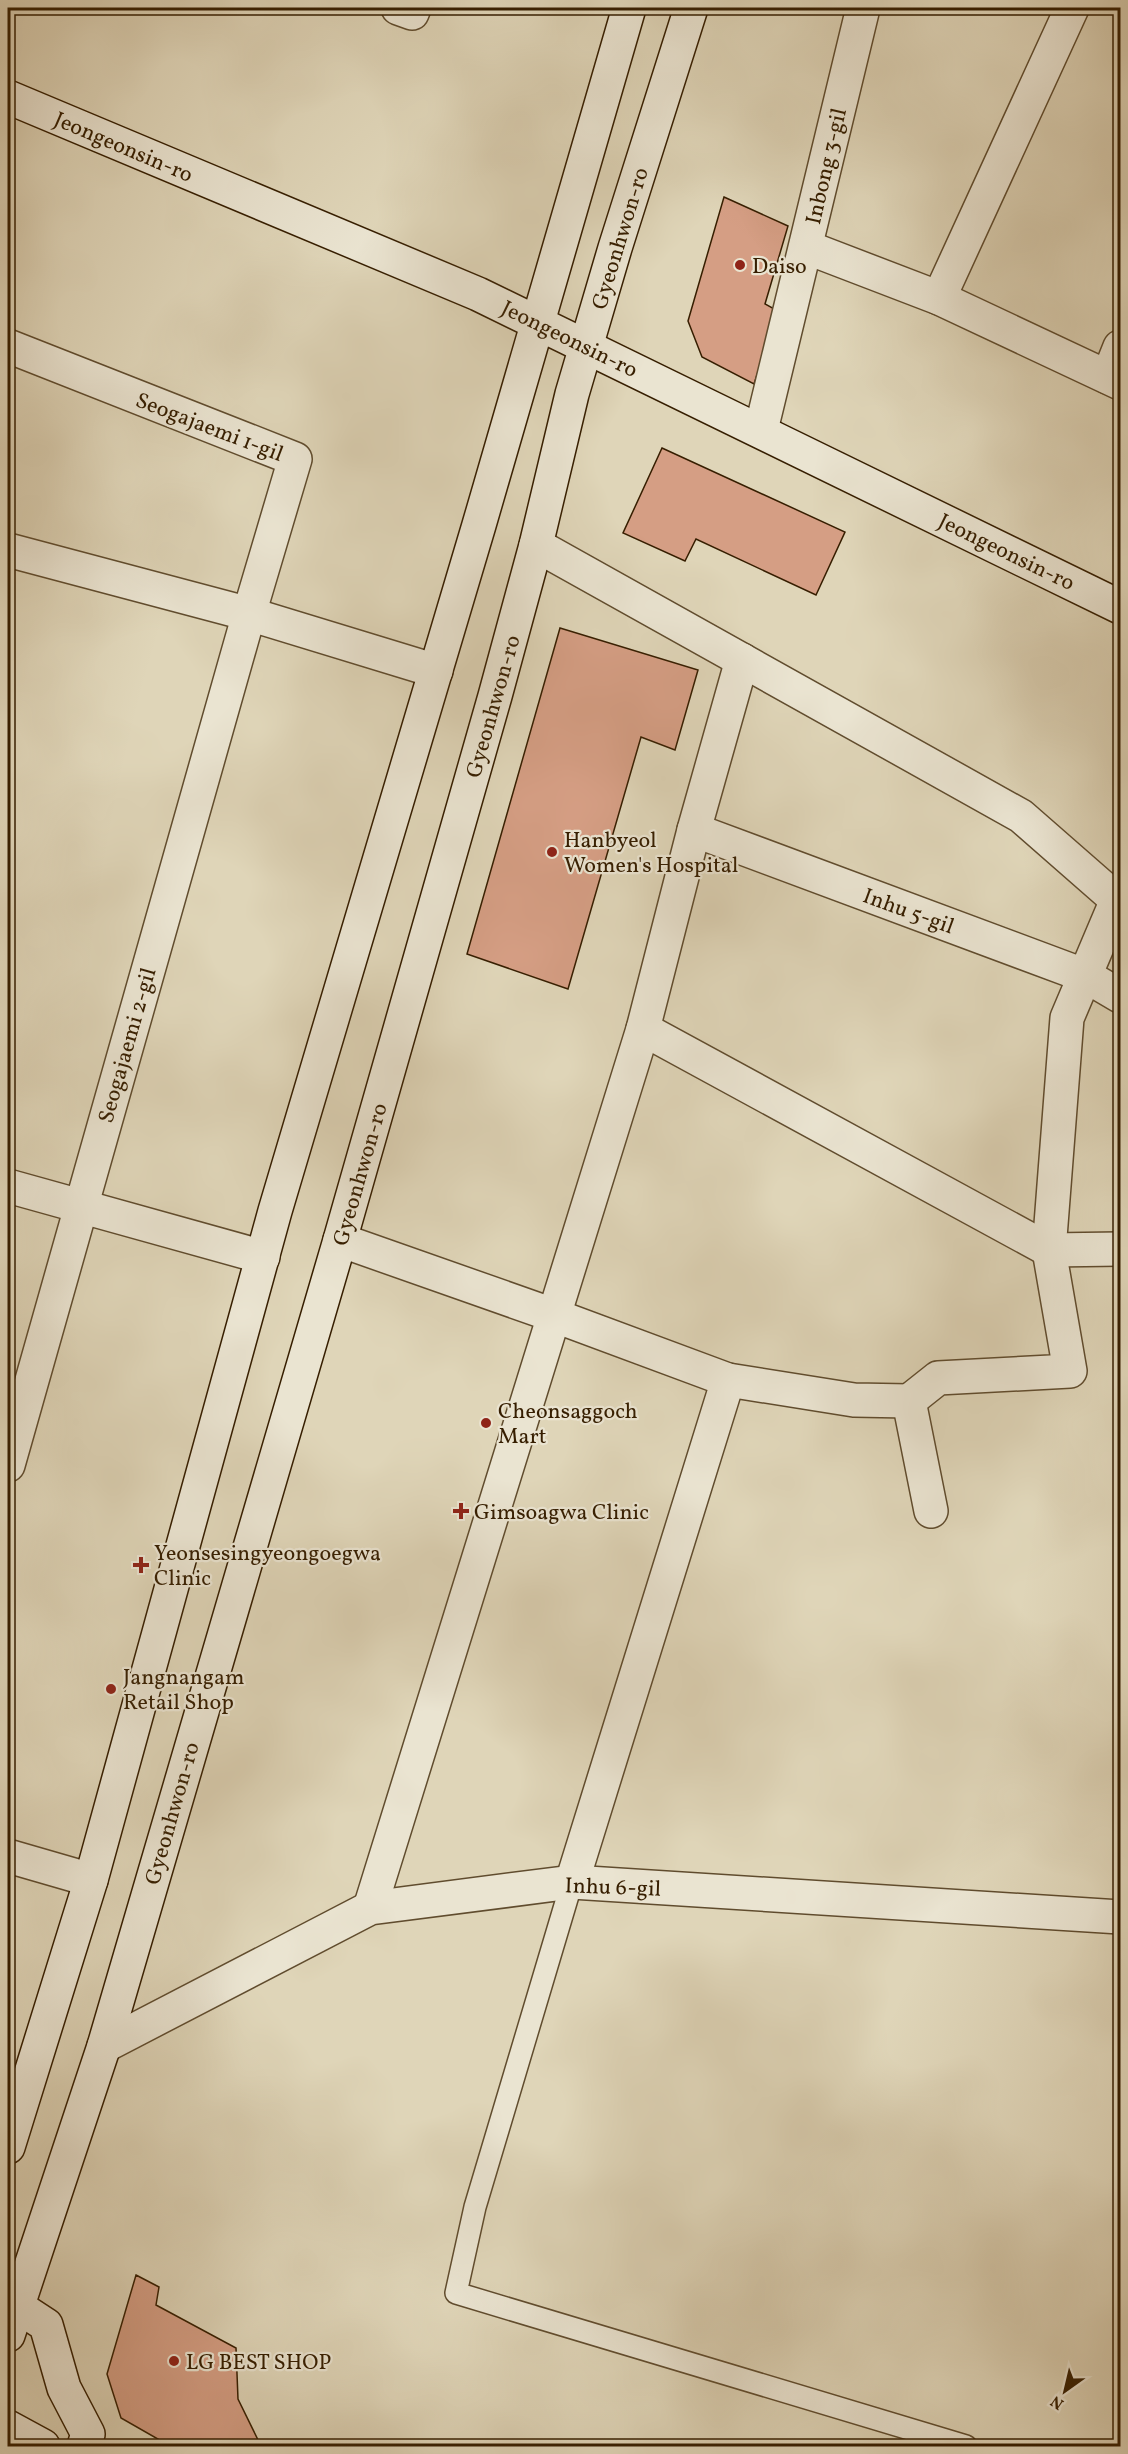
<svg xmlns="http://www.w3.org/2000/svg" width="1128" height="2454" viewBox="0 0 1128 2454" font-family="Vollkorn,serif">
<rect width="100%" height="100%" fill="#dfd5b8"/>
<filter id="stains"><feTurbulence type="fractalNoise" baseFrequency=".00333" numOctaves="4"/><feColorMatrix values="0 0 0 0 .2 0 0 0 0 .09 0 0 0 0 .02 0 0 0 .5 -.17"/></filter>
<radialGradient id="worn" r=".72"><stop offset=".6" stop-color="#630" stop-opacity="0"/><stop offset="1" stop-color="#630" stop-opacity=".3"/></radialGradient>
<g fill="#d59e84" stroke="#361e00" stroke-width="1.5">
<path d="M724 197 788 226 765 304 778 311 754 384 702 357 688 321Z"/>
<path d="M662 448 845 532 816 595 696 539 685 561 623 533Z"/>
<path d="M560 628 698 670 675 750 641 737 568 989 467 954Z"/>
<path d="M136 2275 159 2287 156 2305 236 2348 238 2399 261 2446H170L121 2418 107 2374Z"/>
</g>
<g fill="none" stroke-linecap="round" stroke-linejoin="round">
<defs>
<path id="lane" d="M572 1882 475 2207 456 2293 966 2446"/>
<g id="street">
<path d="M398 8 412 13 414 8"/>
<path d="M806 247 939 298 1120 383"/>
<path d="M939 298 1072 8"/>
<path d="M8 346 295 459 249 614 8 1465"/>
<path d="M1108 377 1120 347"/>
<path d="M761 430 863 8"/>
<path d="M8 550 249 614 436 671"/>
<path d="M694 830 1086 976 1120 996"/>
<path d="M643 1029 1049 1250 1120 1249"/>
<path d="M8 1186 263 1257"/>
<path d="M340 1240 553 1315 728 1380 854 1400 909 1401 938 1378 1070 1371 1049 1250 1067 1018 1117 900 1021 816 536 545"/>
<path d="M909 1401 931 1511"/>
<path d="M8 1856 91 1880"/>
<path d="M572 1882 728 1380"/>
<path d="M370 1908 643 1029 694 830 742 660"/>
<path d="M104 2046 370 1908 572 1882 1120 1917"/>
</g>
<g id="secondary">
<path d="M8 97 478 294 1120 607"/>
<path d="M8 2147 91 1880 275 1211 479 525 629 8"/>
<path d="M17 2306 46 2325 64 2388 88 2434 84 2446"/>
<path d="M8 2335 104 2046 340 1240 495 696 536 545 572 394 615 248 691 8"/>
<path d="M8 2427 43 2446"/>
</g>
</defs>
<use href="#lane" stroke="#604c2e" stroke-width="24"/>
<use href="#street" stroke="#604c2e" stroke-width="36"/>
<use href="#secondary" stroke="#361e00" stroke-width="36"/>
<use href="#lane" stroke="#eae4d1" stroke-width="21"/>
<use href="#street" stroke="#eae4d1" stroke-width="33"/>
<use href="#secondary" stroke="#eae4d1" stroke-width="33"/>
</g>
<g fill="#8f2418" stroke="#eae4d1" stroke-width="2">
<circle cx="740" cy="265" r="6"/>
<circle cx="552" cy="852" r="6"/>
<circle cx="486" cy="1423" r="6"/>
<path d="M458 1502h6v6h6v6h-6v6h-6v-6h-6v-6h6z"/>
<path d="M138 1556h6v6h6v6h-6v6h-6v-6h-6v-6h6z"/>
<circle cx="111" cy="1689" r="6"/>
<circle cx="174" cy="2361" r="6"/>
</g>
<g text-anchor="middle" stroke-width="4.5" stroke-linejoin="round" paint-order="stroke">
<g font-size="22" fill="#361e00" stroke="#eae4d1">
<text transform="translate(124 146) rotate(23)" y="8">Jeongeonsin-ro</text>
<text transform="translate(825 166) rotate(-77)" y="8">Inbong 3-gil</text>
<text transform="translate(619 238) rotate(-73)" y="8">Gyeonhwon-ro</text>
<text transform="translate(570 338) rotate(26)" y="8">Jeongeonsin-ro</text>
<text transform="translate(210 426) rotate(21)" y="8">Seogajaemi 1-gil</text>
<text transform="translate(1007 551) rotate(26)" y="8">Jeongeonsin-ro</text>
<text transform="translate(492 706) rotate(-74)" y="8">Gyeonhwon-ro</text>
<text transform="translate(909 910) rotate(20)" y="8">Inhu 5-gil</text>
<text transform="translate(126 1045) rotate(-74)" y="8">Seogajaemi 2-gil</text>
<text transform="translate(359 1174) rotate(-74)" y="8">Gyeonhwon-ro</text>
<text transform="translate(171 1813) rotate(-74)" y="8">Gyeonhwon-ro</text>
<text transform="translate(613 1886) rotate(2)" y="8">Inhu 6-gil</text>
</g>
<g font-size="22" fill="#361e00" stroke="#eae4d1" text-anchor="start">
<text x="752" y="273">Daiso</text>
<text x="564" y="847">Hanbyeol<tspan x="564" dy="25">Women's Hospital</tspan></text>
<text x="498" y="1418">Cheonsaggoch<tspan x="498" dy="25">Mart</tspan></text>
<text x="474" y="1519">Gimsoagwa Clinic</text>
<text x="154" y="1560">Yeonsesingyeongoegwa<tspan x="154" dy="25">Clinic</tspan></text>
<text x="123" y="1684">Jangnangam<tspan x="123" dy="25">Retail Shop</tspan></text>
<text x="186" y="2369">LG BEST SHOP</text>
</g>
</g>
<rect width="1128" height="2454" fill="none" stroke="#dfd5b8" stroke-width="30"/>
<rect x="9" y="9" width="1110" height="2436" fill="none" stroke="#361e00" stroke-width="3"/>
<rect x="15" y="15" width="1098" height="2424" fill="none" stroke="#361e00" stroke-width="1.5"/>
<g transform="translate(1065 2391) rotate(214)" stroke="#eae4d1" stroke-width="4.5" paint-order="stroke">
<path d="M0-4.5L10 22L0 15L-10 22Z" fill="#361e00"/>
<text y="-9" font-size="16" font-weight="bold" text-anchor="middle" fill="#361e00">N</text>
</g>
<rect width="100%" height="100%" filter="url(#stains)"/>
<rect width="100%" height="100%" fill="url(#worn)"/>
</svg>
